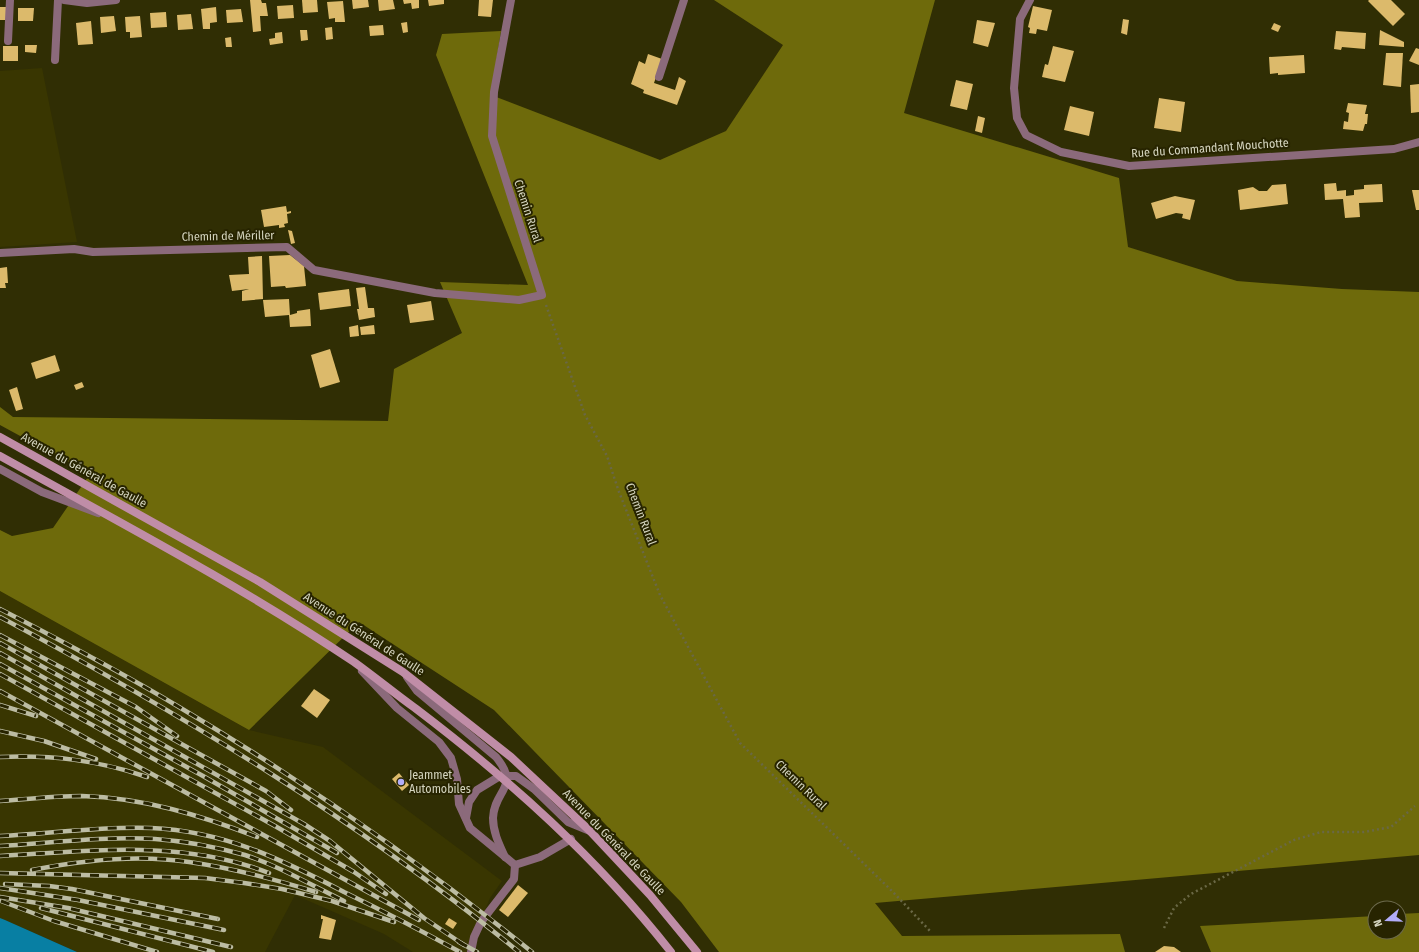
<svg xmlns="http://www.w3.org/2000/svg" width="1419" height="952" viewBox="0 0 1419 952" font-family="'Fira Sans Condensed',sans-serif">
<rect width="100%" height="100%" fill="#302e04"/>
<g fill="#393601">
<path d="M42 68 77 242 0 247V71Z"/>
<path d="M0 591 249 730 323 747 502 881 490 898 468 952H413L384 934 295 895 265 952H77L0 918Z"/>
</g>
<g fill="#6e6a0b">
<path d="M714 0H935L904 113 1119 178 1128 247 1237 281 1342 289 1419 292V855L875 903 902 936 1120 934 1125 952H719L681 902 494 710 359 622 249 730 0 591V530L12 536 53 528 90 474 0 425V407L13 417 388 421 394 369 462 333 440 282 528 285 436 55 442 34 501 31 491 95 660 160 726 131 783 45Z"/>
<path d="M1419 913V952H1211L1200 926 1375 916V932H1399V914Z"/>
</g>
<path fill="#087fa3" d="M0 918 5 920 77 952H0Z"/>
<g fill="#dcba6b">
<path d="M250 0H261L262 3H266L268 16H260L261 31 253 32Z"/>
<path d="M302 0H317L318 12 303 13Z"/>
<path d="M352 0H368L369 7 353 9Z"/>
<path d="M378 0H393L395 9 379 11Z"/>
<path d="M403 0H419V8L412 9 411 3 404 4Z"/>
<path d="M428 0H444V4L429 6Z"/>
<path d="M479 0H493L491 17 478 16Z"/>
<path d="M1369 0H1391L1405 14 1393 26 1368 1Z"/>
<path d="M343 1 345 22H335V18L329 19 327 2Z"/>
<path d="M293 5 294 18 278 19 277 6Z"/>
<path d="M1033 6 1052 10 1047 31 1037 29 1036 34 1029 33 1030 28 1028 27Z"/>
<rect x="0" y="7" width="6" height="13"/>
<path d="M216 7 217 22 210 23V29H203L201 9Z"/>
<path d="M18 8H34L33 21H18Z"/>
<path d="M241 9 243 22 227 23 226 10Z"/>
<path d="M166 12 167 27 151 28 150 13Z"/>
<path d="M191 14 193 29 178 30 177 15Z"/>
<path d="M114 16 116 31 101 33 100 17Z"/>
<path d="M140 16 142 37 130 38V32H126L125 17Z"/>
<path d="M1123 19 1129 20 1127 35 1121 33Z"/>
<path d="M977 20 995 23 988 47 973 43Z"/>
<path d="M91 21 93 44 78 45 76 23Z"/>
<path d="M407 22 408 32 403 33 401 23Z"/>
<path d="M1274 23 1281 26 1278 32 1271 29Z"/>
<path d="M383 25 384 35 370 36 369 26Z"/>
<path d="M332 27 333 39 326 40 325 28Z"/>
<path d="M300 30H307L308 40 301 41Z"/>
<path d="M1380 30 1404 42V47L1379 45Z"/>
<path d="M1336 31 1366 33 1365 49 1342 47 1341 50 1334 49Z"/>
<path d="M282 32 283 43 270 45 269 39 275 38V33Z"/>
<path d="M231 37 232 47H226L225 38Z"/>
<path d="M25 45H37L36 53 25 52Z"/>
<rect x="3" y="46" width="15" height="15"/>
<path d="M1053 46 1074 51 1065 82 1042 77 1045 64 1048 65Z"/>
<path d="M1416 48 1419 49V65L1409 61Z"/>
<path d="M1386 53H1403L1401 87 1383 85Z"/>
<path d="M648 54 662 59 654 83 675 90 679 77 686 81 677 105 643 93 644 90 631 84 639 61 645 64Z"/>
<path d="M1304 55 1305 73 1278 75V73L1270 74 1269 57Z"/>
<path d="M956 80 973 84 967 110 950 106Z"/>
<path d="M1419 84V112L1411 113 1410 85Z"/>
<path d="M1159 98 1185 102 1181 132 1154 128Z"/>
<path d="M1348 103 1367 105 1365 114H1368L1367 124H1365L1363 131 1343 129 1344 121 1348 122 1349 113 1346 112Z"/>
<path d="M1070 106 1094 112 1089 136 1064 130Z"/>
<path d="M978 116 985 118 982 133 975 131Z"/>
<path d="M1336 183 1337 191 1346 190V196L1354 195V190L1364 189V185L1382 184 1383 202 1359 203 1360 217 1345 218 1343 199 1325 200 1324 184Z"/>
<path d="M1286 184 1288 204 1240 210 1238 190 1253 187 1259 191H1267L1272 185Z"/>
<path d="M1412 190H1419V210H1416Z"/>
<path d="M1175 196 1195 200 1190 220 1182 218 1183 214 1176 213 1156 219 1151 203Z"/>
<path d="M286 206 287 212 291 211V213L287 214 288 223 284 224 285 227 279 228V225L264 227 261 210Z"/>
<path d="M288 230 292 231 295 243 291 244Z"/>
<path d="M290 255 304 266 306 286 286 288 285 286 271 287 269 256Z"/>
<path d="M262 256 263 299 242 301V291L249 289 232 291 229 275 249 274 248 257Z"/>
<path d="M7 267 8 283H5L6 288H0V268Z"/>
<path d="M365 287 368 308H374L375 317 359 320 357 309H359L356 288Z"/>
<path d="M349 289 351 306 320 310 318 293Z"/>
<path d="M289 299 290 315 297 313V311L310 309 311 326 290 327 289 315 265 317 263 300Z"/>
<path d="M431 301 434 320 410 323 407 305Z"/>
<path d="M358 325 359 336 350 337 349 327Z"/>
<path d="M374 325 375 334 361 335 360 327Z"/>
<path d="M330 349 340 382 320 388 311 355Z"/>
<path d="M55 355 60 371 36 379 31 363Z"/>
<path d="M82 382 84 387 76 390 74 385Z"/>
<path d="M17 387 23 409 16 411 9 390Z"/>
<path d="M314 689 330 700 317 718 301 706Z"/>
<path d="M399 773 409 785 402 791 392 779Z"/>
<path d="M518 885 528 893 508 917 499 910Z"/>
<path d="M321 915 336 920 331 940 319 938 323 919H321Z"/>
<path d="M449 918 457 923 453 929 445 924Z"/>
<path d="M1164 946 1174 947 1181 952H1155Z"/>
</g>
<g fill="none" stroke-linecap="round" stroke-linejoin="round">
<g stroke="#6a6845" stroke-width="2.5" stroke-dasharray="2 3" stroke-linecap="butt">
<path d="M546 305 585 415 607 456 619 492 660 595 740 743 892 891 931 932"/>
<path d="M1164 928 1174 908 1191 894 1294 840 1321 832H1364L1391 827 1415 806"/>
</g>
<g stroke="#8b6a7b" stroke-width="8">
<path d="M8 41 10 0"/>
<path d="M659 77 684 0"/>
<path d="M0 469 42 492 98 513"/>
<path d="M362 671 397 708 439 742 451 758 457 779 459 804 470 828 515 865"/>
<path d="M407 677 417 691 496 757C521 787 494 790 493 818 493 832 499 844 505 857"/>
<path d="M466 818 469 802 477 790 500 776H516L534 789 568 822 590 831"/>
<path d="M515 865 540 857 571 839"/>
<path d="M471 952 474 937 481 922 514 879 515 865"/>
</g>
<g stroke="#8b6a7b" stroke-width="8">
<path d="M64 0 87 3 116 0"/>
<path d="M1030 0 1020 19 1014 88 1017 118 1026 135 1061 152 1129 166 1394 149 1419 142"/>
<path d="M55 60 58 0"/>
<path d="M0 253 74 249 93 252 287 247 314 270 435 293 519 300 542 295 492 136 494 92 511 0"/>
</g>
<g stroke="#c08da7" stroke-width="8">
<path d="M0 437 260 582 403 672 511 757 590 831 650 895 697 952"/>
<path d="M0 456C119 522 241 586 354 662 375 677 394 693 415 708 510 780 597 858 671 952"/>
</g>
<defs>
<g id="rail">
<path d="M0 609C60 640 121 672 179 707 302 780 420 862 532 952"/>
<path d="M0 617C182 714 359 821 519 952"/>
<path d="M0 635 136 707 177 736"/>
<path d="M0 643 266 791 291 810"/>
<path d="M0 653 304 824 330 841 424 918 464 945"/>
<path d="M0 664 203 776 337 853"/>
<path d="M0 674 275 826 354 872 386 894"/>
<path d="M0 691 419 920"/>
<path d="M0 705 36 716"/>
<path d="M0 731 44 741 96 759"/>
<path d="M0 757C53 755 97 760 147 777"/>
<path d="M0 801C27 799 55 796 82 796 144 798 200 815 257 837"/>
<path d="M0 836C50 834 100 826 151 828 224 831 281 859 344 892 383 911 422 931 460 952"/>
<path d="M0 846C50 843 105 836 155 839 185 841 216 847 245 855 279 866 311 885 344 901"/>
<path d="M0 856C90 851 183 839 269 873"/>
<path d="M32 870C83 860 137 854 189 862 232 868 274 879 316 892"/>
<path d="M0 873 205 878 244 883 282 889 332 901 394 922"/>
<path d="M5 884 49 886 72 889 218 919"/>
<path d="M0 888 78 900 224 930"/>
<path d="M0 897 68 908 231 947"/>
<path d="M1 901 54 921 157 952"/>
<path d="M41 908 213 952"/>
<path d="M459 942 477 952"/>
</g>
</defs>
<use href="#rail" stroke="#bcbca3" stroke-width="4.5"/>
<use href="#rail" stroke="#272400" stroke-width="3" stroke-dasharray="9" stroke-linecap="butt"/>
</g>
<circle fill="#b2adf9" stroke="#272400" stroke-width="1.5" cx="401" cy="782" r="4"/>
<g text-anchor="middle" stroke-width="4" stroke-linejoin="round" paint-order="stroke">
<g font-size="12" fill="#d4d4be" stroke="#272400">
<text transform="translate(1210 148) rotate(-4)" y="4">Rue du Commandant Mouchotte</text>
<text transform="translate(528 211) rotate(72)" y="4">Chemin Rural</text>
<text transform="translate(228 236) rotate(-1)" y="4">Chemin de Mériller</text>
<text transform="translate(84 470) rotate(29)" y="4">Avenue du Général de Gaulle</text>
<text transform="translate(641 514) rotate(69)" y="4">Chemin Rural</text>
<text transform="translate(364 634) rotate(33)" y="4">Avenue du Général de Gaulle</text>
<text transform="translate(801 785) rotate(44)" y="4">Chemin Rural</text>
<text transform="translate(614 842) rotate(46)" y="4">Avenue du Général de Gaulle</text>
</g>
<g font-size="12" fill="#d4d4be" stroke="#272400" text-anchor="start">
<text x="409" y="779">Jeammet<tspan x="409" dy="14">Automobiles</tspan></text>
</g>
</g>
<g transform="translate(1387 920) rotate(251)"><circle r="19" fill="#272400" stroke="#6c6a4c"/>
<path d="M0-3L7 15L0 10L-7 15Z" fill="#b2adf9"/>
<text y="-6" font-size="11" font-weight="bold" text-anchor="middle" fill="#d4d4be">N</text>
</g>
</svg>
